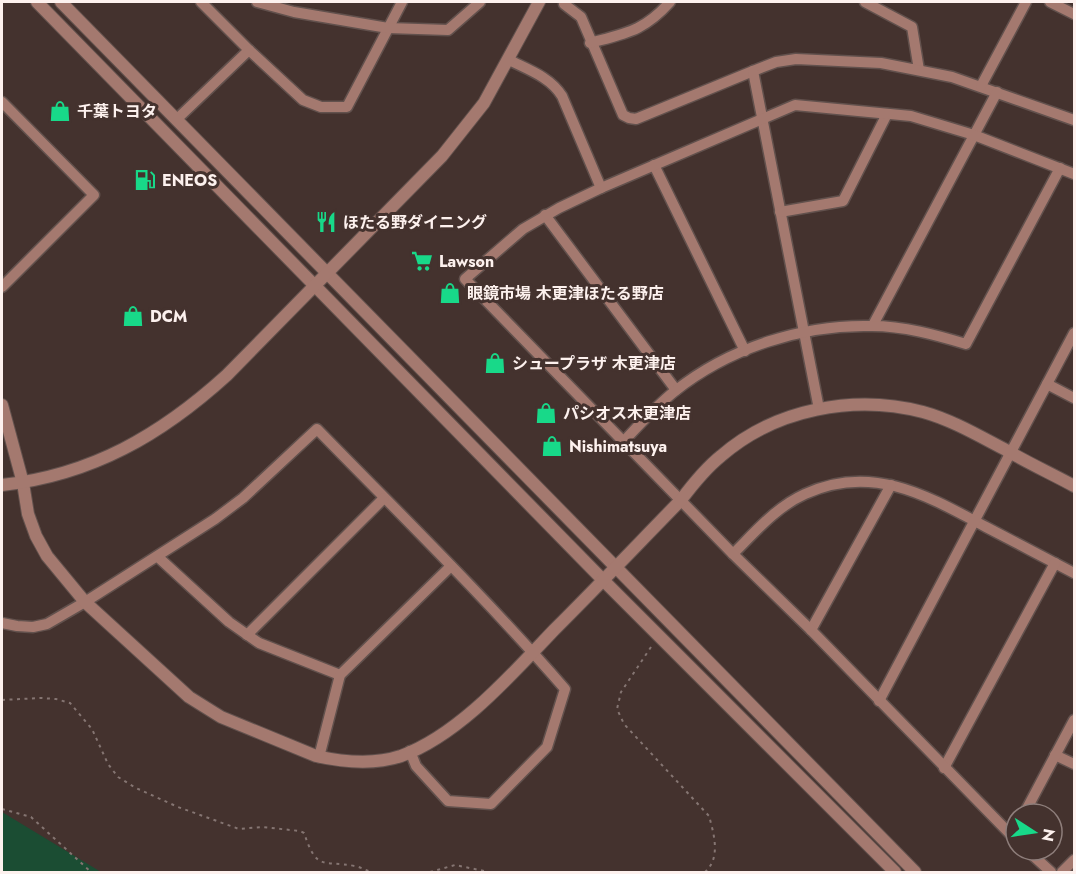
<svg xmlns="http://www.w3.org/2000/svg" width="1076" height="874" viewBox="0 0 1076 874" font-family="Jost,'Noto Sans JP',sans-serif">
<rect width="100%" height="100%" fill="#44322e"/>
<path fill="#1b4d33" d="M2 812 101 872H2Z"/>
<g fill="none" stroke-linecap="round" stroke-linejoin="round">
<defs>
<g id="minor">
<path d="M201 2 249 50 303 100 321 107H347L402 2"/>
<path d="M257 2 294 12 388 28 448 30 480 2"/>
<path d="M865 2 912 27 919 70"/>
<path d="M1050 2 1074 14"/>
<path d="M564 4 581 17 623 115 629 118 636 119 753 71 776 62 796 59 881 63 952 77 1074 120"/>
<path d="M590 43C627 33 644 31 670 2"/>
<path d="M509 60C529 70 550 77 562 96L601 188"/>
<path d="M753 71 819 409"/>
<path d="M981 86 1026 2"/>
<path d="M2 102 94 195 2 287"/>
<path d="M177 119 249 50"/>
<path d="M654 165 745 351"/>
<path d="M780 212 843 201 887 114"/>
<path d="M545 215 676 390"/>
<path d="M873 325 997 92"/>
<path d="M1047 384 1074 398"/>
<path d="M623 442C640 424 656 406 675 391 729 348 803 324 872 326 904 326 936 335 966 344L1060 168"/>
<path d="M733 554C755 532 776 507 805 494 872 463 928 496 986 527 1015 542 1045 558 1074 573"/>
<path d="M158 557 229 622 259 643 340 675"/>
<path d="M2 623 17 626 33 627 47 624 85 602 215 519 243 498 317 429C400 514 486 598 565 689L547 747 491 804 448 801 416 766 410 751"/>
<path d="M811 630 891 485"/>
<path d="M247 635 384 498"/>
<path d="M879 701 1074 333"/>
<path d="M1055 755 1074 764"/>
<path d="M319 757 340 675 451 566"/>
<path d="M944 768 1055 563"/>
<path d="M1024 814 1074 720"/>
<path d="M1016 840 811 630 733 554 465 279 523 229 559 208 601 188 795 105 911 116 974 135 1074 174"/>
<path d="M1027 850 1051 872"/>
<path d="M1062 872 1074 860"/>
</g>
<g id="tertiary">
<path d="M37 2 603 580 895 872"/>
<path d="M61 2 915 872"/>
<path d="M2 405 23 483 28 514 36 536 47 556 85 602 189 697 221 717 316 756C343 762 374 765 401 756 459 735 512 674 554 630 597 587 639 543 681 500 693 484 706 468 721 456 775 409 854 394 923 412 952 420 979 436 1006 450 1028 463 1052 474 1074 486"/>
<path d="M2 485C92 475 161 435 227 375L442 156 484 103 539 2"/>
</g>
</defs>
<use href="#minor" stroke="#62514d" stroke-width="13"/>
<use href="#tertiary" stroke="#62514d" stroke-width="14"/>
<g stroke="#857572" stroke-width="2" stroke-dasharray="3 4.5" stroke-linecap="butt">
<path d="M651 647 621 692 617 709 624 724 709 816C714 834 721 858 705 872"/>
<path d="M2 700 41 698 56 699 70 703 92 729 108 764 118 777 136 788 178 807 239 829 262 827 300 831 304 833C317 871 321 860 355 866 361 867 366 871 373 872"/>
<path d="M2 809 31 817 91 872"/>
<path d="M430 872 455 865 489 872"/>
</g>
<use href="#minor" stroke="#a4796f" stroke-width="10"/>
<use href="#tertiary" stroke="#a4796f" stroke-width="12"/>
</g>
<defs>
<symbol id="shop-bare" viewBox="-9 -9 18 18"><path d="M-5-2.5h2.3a2.7 3.5 0 0 1 5.4 0H5L5.5 6h-11ZM-1.5-2.5h3a1.5 2.3 0 0 0-3 0Z" fill="#18d989" stroke="#44322e" stroke-width="2.5" paint-order="stroke"/></symbol>
<symbol id="fuel-bare" viewBox="-9 -9 18 18"><path d="M-5.5-6h7V0h2V4h1.3V-2.5L3-4.5l.8-.8L6-3V5H2.5V1h-1V6h-7ZM-4.2-4.7v3.2H.2V-4.7Z" fill="#18d989" stroke="#44322e" stroke-width="2.5" paint-order="stroke"/></symbol>
<symbol id="restaurant-bare" viewBox="-9 -9 18 18"><path d="M-5-6h1v4h1v-4h1v4h1v-4h1v5L-1.5 .5V6h-2V.5L-5-1ZM5-6V6H3V1.5H1.5Q1.5-4 5-6Z" fill="#18d989" stroke="#44322e" stroke-width="2.5" paint-order="stroke"/></symbol>
<symbol id="supermarket-bare" viewBox="-9 -9 18 18"><path d="M-6-5.5h2.5l.6 2H6L4.5 2H-2.5L-4.4-4H-6ZM-1.5 3.2a1.3 1.3 0 1 0 .1 0ZM3 3.2a1.3 1.3 0 1 0 .1 0Z" fill="#18d989" stroke="#44322e" stroke-width="2.5" paint-order="stroke"/></symbol>
</defs>
<g fill-rule="evenodd">
<use href="#shop-bare" x="45" y="96" width="30" height="30"/>
<use href="#fuel-bare" x="130" y="165" width="30" height="30"/>
<use href="#restaurant-bare" x="311" y="207" width="30" height="30"/>
<use href="#supermarket-bare" x="407" y="246" width="30" height="30"/>
<use href="#shop-bare" x="435" y="278" width="30" height="30"/>
<use href="#shop-bare" x="118" y="301" width="30" height="30"/>
<use href="#shop-bare" x="480" y="348" width="30" height="30"/>
<use href="#shop-bare" x="531" y="398" width="30" height="30"/>
<use href="#shop-bare" x="537" y="431" width="30" height="30"/>
</g>
<g text-anchor="middle" stroke-width="6" stroke-linejoin="round" paint-order="stroke">
<g font-size="16" font-weight="bold" fill="#fdf1ee" stroke="#44322e" text-anchor="start">
<text x="77" y="117">千葉トヨタ</text>
<text x="162" y="186">ENEOS</text>
<text x="343" y="228">ほたる野ダイニング</text>
<text x="439" y="267">Lawson</text>
<text x="467" y="299">眼鏡市場 木更津ほたる野店</text>
<text x="150" y="322">DCM</text>
<text x="512" y="369">シュープラザ 木更津店</text>
<text x="563" y="419">パシオス木更津店</text>
<text x="569" y="452">Nishimatsuya</text>
</g>
</g>
<rect width="1076" height="874" fill="none" stroke="#fdf1ee" stroke-width="6"/>
<g transform="translate(1034 832) rotate(102)"><circle r="28" fill="#44322e" stroke="#8e7e7b" stroke-width="1.5"/>
<path d="M0-4.5L10 22L0 15L-10 22Z" fill="#18d989"/>
<text y="-9" font-size="16" font-weight="bold" text-anchor="middle" fill="#fdf1ee">N</text>
</g>
</svg>
